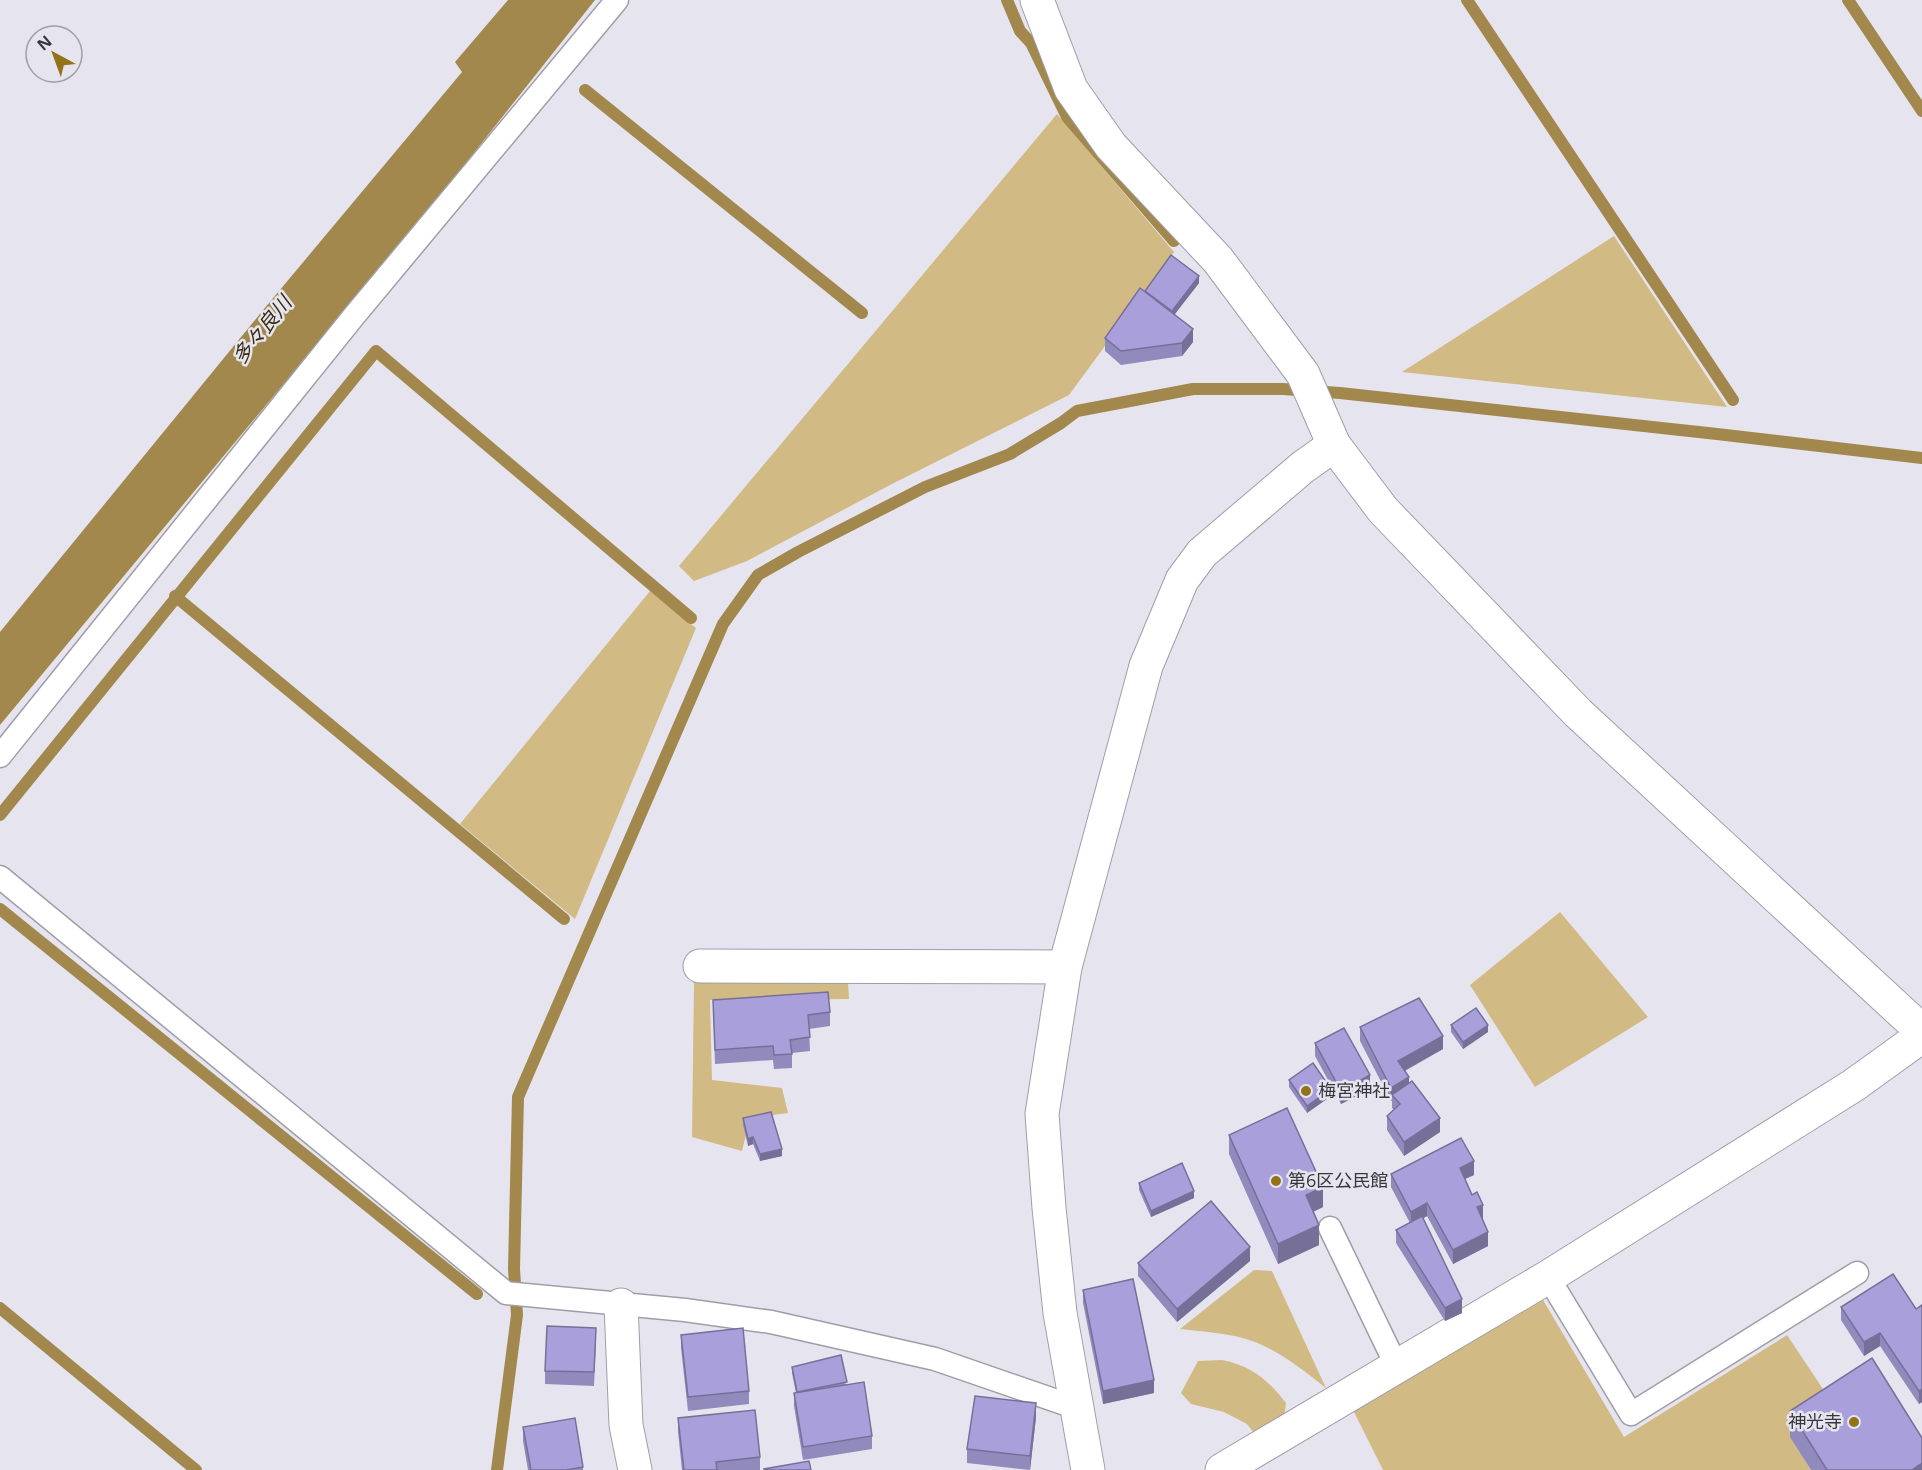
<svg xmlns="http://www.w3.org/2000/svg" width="1922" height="1470" viewBox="0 0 1922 1470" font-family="'Open Sans','Noto Sans JP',sans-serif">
<rect width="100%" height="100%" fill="#e6e5ef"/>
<g fill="#d2ba84">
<path d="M1057 114 1174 252 1069 395 890 485 747 561 694 581 679 566Z"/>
<path d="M1614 236 1727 407 1402 372Z"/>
<path d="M650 591 696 628 575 919 460 824Z"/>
<path d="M1560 912 1648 1017 1535 1087 1470 985Z"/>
<path d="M694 982H848L849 999 710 1000 712 1080 782 1088 788 1113 750 1118 742 1151 692 1137Z"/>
<path d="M1254 1270 1272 1271 1326 1388C1304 1371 1281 1352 1255 1342 1232 1333 1204 1332 1180 1329Z"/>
<path d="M1543 1300 1624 1437 1787 1335 1835 1407 1790 1436 1811 1470H1383L1353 1410Z"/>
<path d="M1222 1360C1252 1366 1268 1380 1286 1403L1283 1424 1257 1437 1247 1424 1224 1412 1191 1404 1181 1393 1198 1361Z"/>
</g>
<path fill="#a2884c" d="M508 0H595L438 198 0 725V632L264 309 462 72 455 62Z"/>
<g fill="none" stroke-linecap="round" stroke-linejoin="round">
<g stroke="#a2884c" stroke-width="12">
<path d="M1007 0 1020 31 1031 43 1067 117 1174 241"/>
<path d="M1467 0 1733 400"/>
<path d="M1848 0 1922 111"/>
<path d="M585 90 862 313"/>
<path d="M175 596 564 919"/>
<path d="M0 815 376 351 691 618"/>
<path d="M0 909 477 1294"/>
<path d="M0 1308 196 1470"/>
<path d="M497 1470 517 1315 514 1269 518 1097 723 624 758 575 798 552 925 487 1010 454 1061 423 1077 411 1193 389H1283L1340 393 1717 434 1922 458"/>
</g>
<defs>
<g id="lane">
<path d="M0 756 354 316 617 0"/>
<path d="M0 877 506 1293 685 1310 771 1322 935 1359 1077 1408"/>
<path d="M1330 1228 1397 1367"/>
<path d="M1548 1277 1631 1414 1857 1273"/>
</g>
<g id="street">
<path d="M1037 0 1071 89 1111 146 1218 260 1303 374 1334 445 1383 510 1578 713 1922 1031"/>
<path d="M700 966 1065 967"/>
<path d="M621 1305 626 1425 635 1470"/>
<path d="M1088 1470 1060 1313 1049 1208 1042 1114 1065 967 1146 666 1182 580 1202 553 1303 467 1334 445"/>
<path d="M1222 1470 1548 1277 1854 1085 1922 1036"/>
</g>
</defs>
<use href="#lane" stroke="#9f9ea8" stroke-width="25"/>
<use href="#street" stroke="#9f9ea8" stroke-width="35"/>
<use href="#lane" stroke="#fff" stroke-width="22"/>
<use href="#street" stroke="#fff" stroke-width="33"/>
</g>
<g fill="#918abc">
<path d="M1199 283 1174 314 1193 342 1182 356 1121 365 1105 351V338L1145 292V291Z"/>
<path d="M713 1000 830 1012V1026L809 1029 810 1051 792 1053V1068L774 1069 773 1060 715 1064Z"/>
<path d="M1451 1025 1488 1032 1463 1049 1451 1032Z"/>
<path d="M1360 1027 1443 1049 1405 1071 1409 1083 1440 1132 1404 1156 1387 1130V1116L1394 1110 1392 1108V1100L1391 1101 1360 1041Z"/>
<path d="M1315 1043 1370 1089 1341 1104 1315 1056Z"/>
<path d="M1289 1080 1331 1096 1307 1113 1289 1087Z"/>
<path d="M743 1118 782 1156 760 1161 753 1144 748 1146 743 1125Z"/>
<path d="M1229 1135 1323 1207 1313 1212 1319 1245 1278 1264 1229 1154Z"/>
<path d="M1391 1174 1474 1175 1465 1179 1483 1218 1488 1246 1453 1264 1427 1216 1423 1218 1462 1313 1445 1321 1396 1243V1230L1410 1223 1391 1187Z"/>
<path d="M1139 1183 1194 1198 1151 1217 1139 1190Z"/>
<path d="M1250 1261 1177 1322 1138 1276V1263Z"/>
<path d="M1083 1290 1154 1393 1103 1404 1083 1303Z"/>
<path d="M1922 1305V1402L1919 1404 1880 1346 1864 1356 1841 1320V1307L1916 1309Z"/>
<path d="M681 1335 749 1391V1404L688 1411 681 1348Z"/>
<path d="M596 1341 594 1386 545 1384V1371Z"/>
<path d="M792 1367 847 1384 872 1436V1449L803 1460 794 1406V1393H796L792 1373Z"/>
<path d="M1790 1411 1922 1470H1811L1790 1437Z"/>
<path d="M1036 1417 1030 1470 967 1463V1449Z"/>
<path d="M678 1418 760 1457V1470H682L678 1432Z"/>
<path d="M523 1427 583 1467V1470H528L523 1441Z"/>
</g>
<g fill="#767099">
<path d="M1199 276V283L1172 318V311Z"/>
<path d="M1193 329V342L1182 356V343Z"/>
<path d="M1488 1025V1032L1463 1049V1042Z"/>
<path d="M1443 1036V1049L1398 1074V1061Z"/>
<path d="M1370 1075V1089L1341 1104V1091Z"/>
<path d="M1409 1077V1091L1392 1095V1100L1391 1101V1088Z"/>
<path d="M1331 1089V1096L1307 1113V1106Z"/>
<path d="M1440 1118V1132L1404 1156V1142Z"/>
<path d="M753 1137V1144L748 1146V1139Z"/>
<path d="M782 1149V1156L760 1161V1154Z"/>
<path d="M1474 1161V1175L1460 1181V1168Z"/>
<path d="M1323 1187V1207L1306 1215V1195Z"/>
<path d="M1194 1191V1198L1151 1217V1211Z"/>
<path d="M1427 1203V1216L1411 1226V1212Z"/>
<path d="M1483 1205V1218L1477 1221V1207Z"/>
<path d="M1319 1225V1245L1278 1264V1244Z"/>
<path d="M1488 1232V1246L1453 1264V1250Z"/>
<path d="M1250 1247V1261L1177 1322V1309Z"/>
<path d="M1462 1299V1313L1445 1321V1308Z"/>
<path d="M1880 1333V1346L1864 1356V1342Z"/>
<path d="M1154 1380V1393L1103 1404V1391Z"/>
<path d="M1922 1389V1402L1919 1404V1391Z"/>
<path d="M1036 1403V1417L1030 1470V1456Z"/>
<path d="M1922 1463V1470H1912Z"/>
</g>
<g fill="#a9a0db" stroke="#767099" stroke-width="1.5">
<path d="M1171 255 1199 276 1172 311 1145 291Z"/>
<path d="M1140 288 1193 329 1182 343 1121 351 1105 338Z"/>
<path d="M828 992 830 1012 808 1015 810 1037 790 1040 792 1054 774 1055 773 1046 715 1050 713 1000Z"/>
<path d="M1419 998 1443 1036 1398 1061 1409 1077 1391 1088 1360 1027Z"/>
<path d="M1476 1008 1488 1025 1463 1042 1451 1025Z"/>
<path d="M1344 1028 1370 1075 1341 1091 1315 1043Z"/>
<path d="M1313 1063 1331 1089 1307 1106 1289 1080Z"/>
<path d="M1412 1081 1440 1118 1404 1142 1387 1116 1400 1104 1392 1095Z"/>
<path d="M1287 1108 1323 1187 1306 1195 1319 1225 1278 1244 1229 1135Z"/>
<path d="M771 1112 782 1149 760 1154 753 1137 748 1139 743 1118Z"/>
<path d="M1461 1138 1474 1161 1460 1168 1472 1195 1477 1192 1483 1205 1477 1207 1488 1232 1453 1250 1427 1203 1411 1212 1391 1174Z"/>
<path d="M1182 1163 1194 1191 1151 1211 1139 1183Z"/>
<path d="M1211 1201 1250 1247 1177 1309 1138 1263Z"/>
<path d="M1422 1216 1462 1299 1445 1308 1396 1230Z"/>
<path d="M1893 1274 1916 1309 1922 1305V1389L1919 1391 1880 1333 1864 1342 1841 1307Z"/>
<path d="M1133 1279 1154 1380 1103 1391 1083 1290Z"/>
<path d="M547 1326 596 1328 594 1372 545 1371Z"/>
<path d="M743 1328 749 1391 688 1397 681 1335Z"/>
<path d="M841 1355 847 1382 797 1392 792 1367Z"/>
<path d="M1872 1358 1922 1438V1463L1912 1470H1827L1790 1411Z"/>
<path d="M864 1382 872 1436 803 1447 794 1393Z"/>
<path d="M975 1396 1036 1403 1030 1456 967 1449Z"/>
<path d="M755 1410 760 1457 716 1462 717 1470H684L678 1418Z"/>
<path d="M575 1418 583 1467 566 1470H531L523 1427Z"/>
<path d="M809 1461 811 1470H764V1469Z"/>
</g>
<g fill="#937219" stroke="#e6e5ef" stroke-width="2">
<circle cx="1306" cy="1091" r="6"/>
<circle cx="1276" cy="1181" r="6"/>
<circle cx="1854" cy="1422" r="6"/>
</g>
<g text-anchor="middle" stroke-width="5" stroke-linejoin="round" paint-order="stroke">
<g font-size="18" fill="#37373b" stroke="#e6e5ef" text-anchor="start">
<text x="1318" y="1097">梅宮神社</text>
<text x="1288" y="1187">第6区公民館</text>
<text x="1842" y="1428" text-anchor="end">神光寺</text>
</g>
<g font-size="20" font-style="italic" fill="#382c10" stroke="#e6e5ef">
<text transform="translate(262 330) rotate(-51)" y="7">多々良川</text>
</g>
</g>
<g transform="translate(54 54) rotate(319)"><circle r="28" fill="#e6e5ef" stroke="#a09fa7" stroke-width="1.5"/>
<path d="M0-4.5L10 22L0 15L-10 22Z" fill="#937219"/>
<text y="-9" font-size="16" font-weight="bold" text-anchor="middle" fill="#37373b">N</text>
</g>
</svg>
